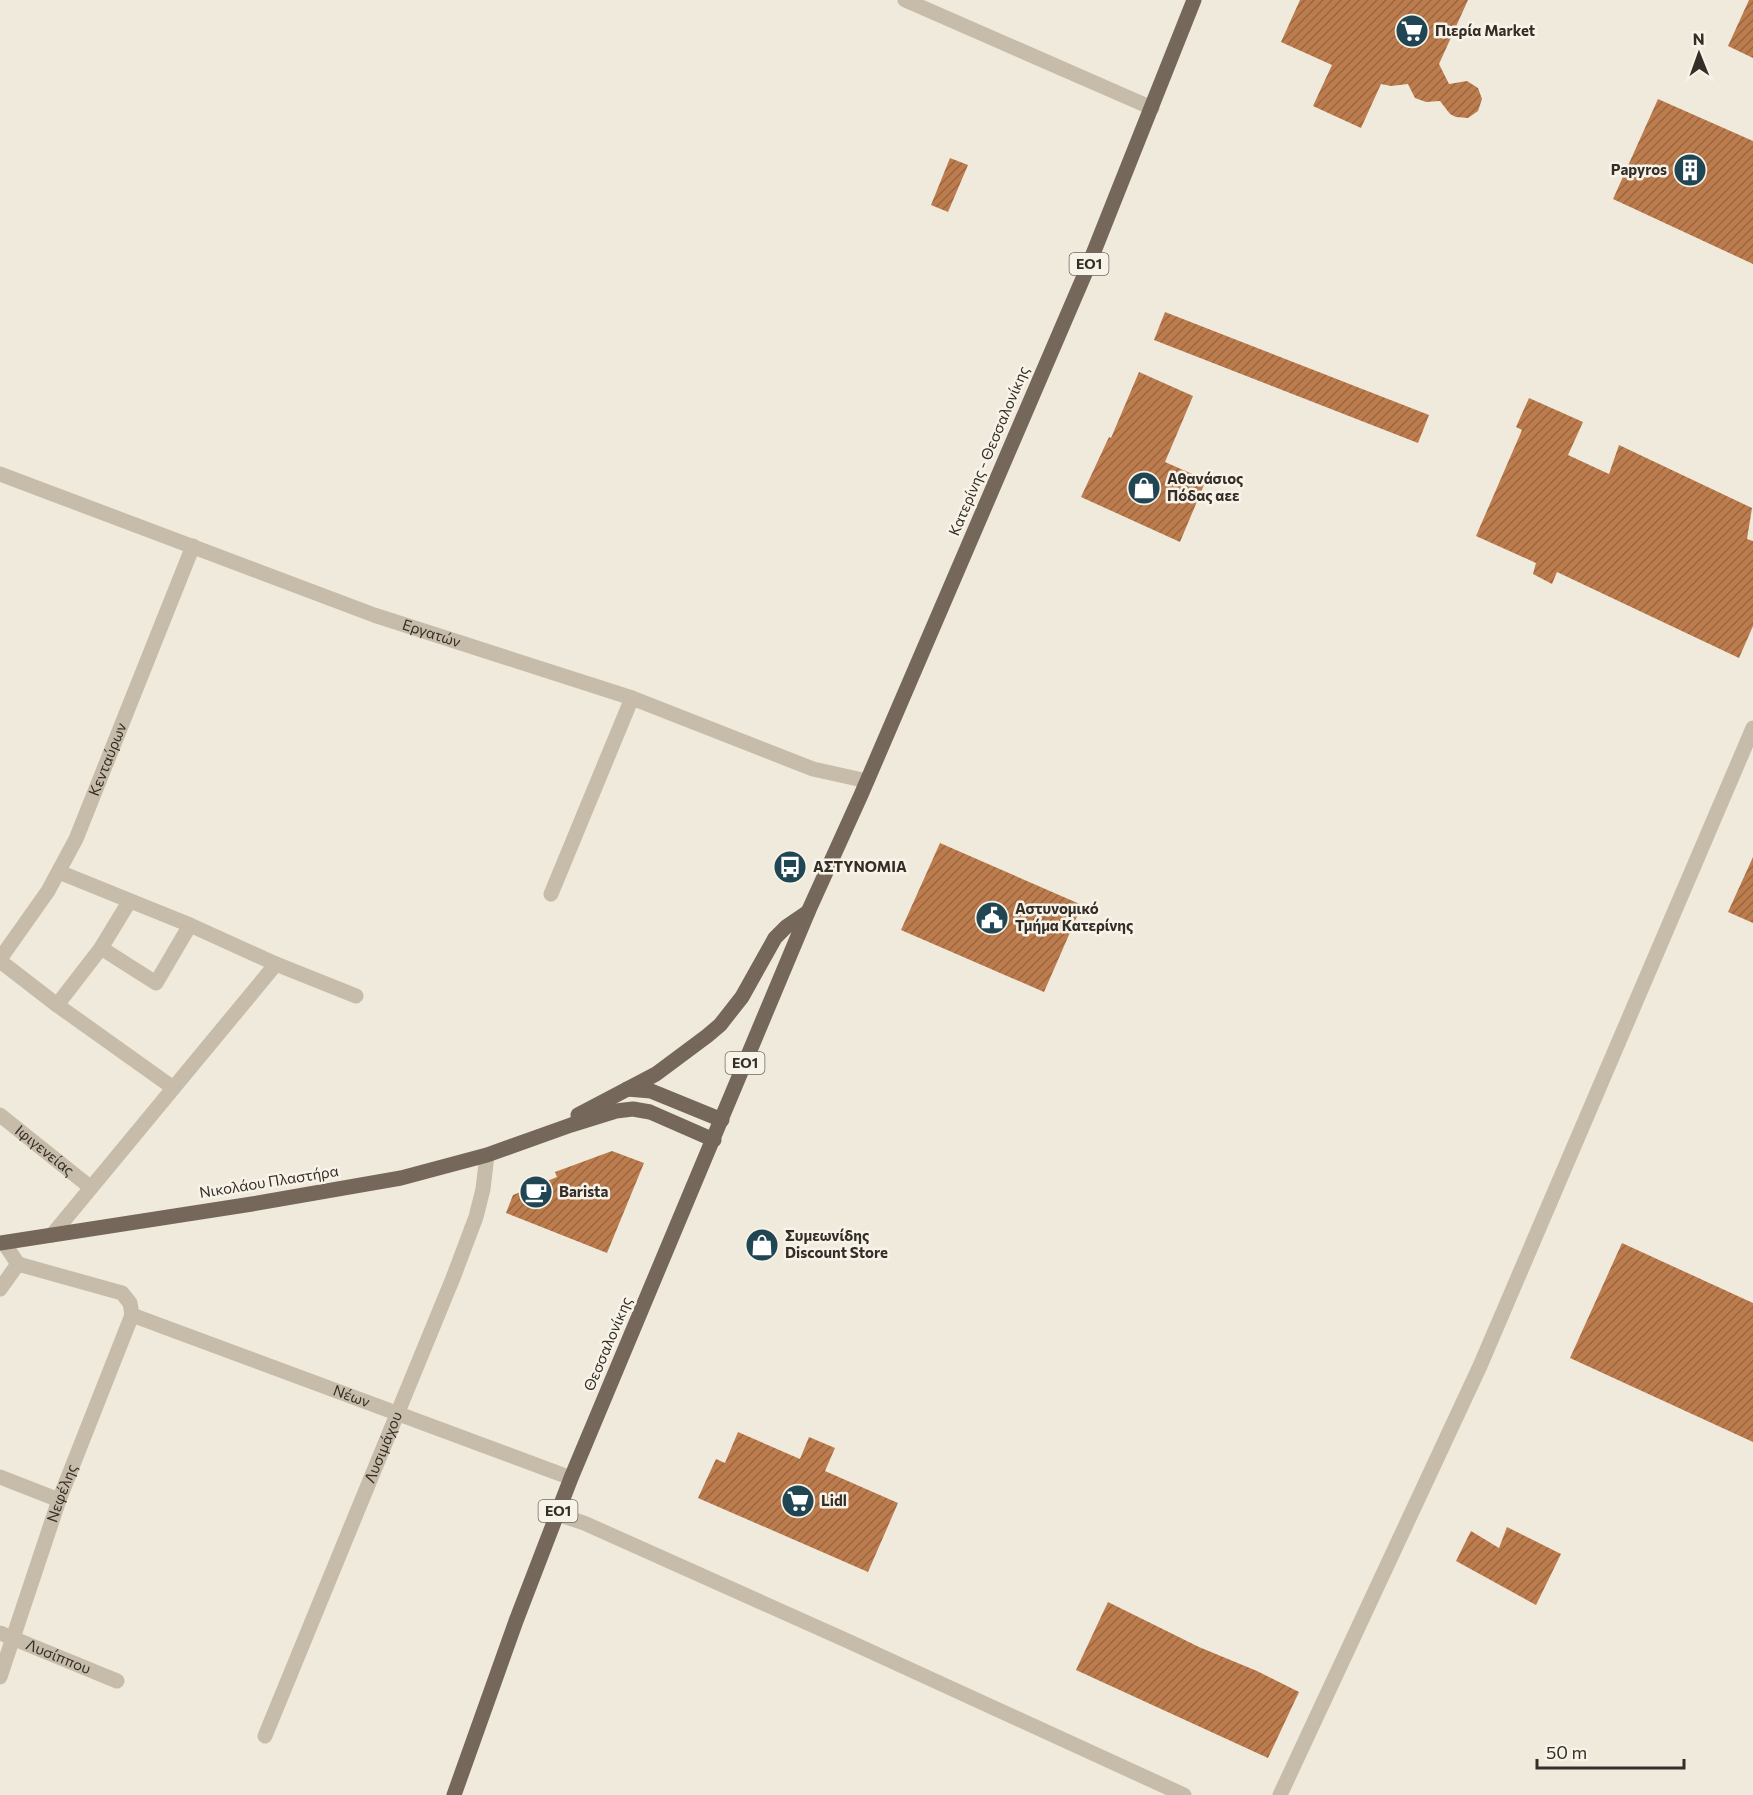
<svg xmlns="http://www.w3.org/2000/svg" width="1753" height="1795" viewBox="0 0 1753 1795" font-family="Commissioner,sans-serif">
<defs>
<pattern id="building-hatch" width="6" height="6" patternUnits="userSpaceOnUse" patternTransform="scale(1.5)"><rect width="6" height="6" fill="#bd7c4d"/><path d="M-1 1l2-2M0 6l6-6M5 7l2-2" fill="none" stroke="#9a6640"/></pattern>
</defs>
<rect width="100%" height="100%" fill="#f0eadc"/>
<g fill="url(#building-hatch)">
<path d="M1300 0H1468L1439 64 1449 84 1467 81 1478 88 1482 99 1478 111 1468 118 1456 117 1450 114 1440 101 1426 102 1415 98 1408 84 1391 86 1381 84 1361 128 1313 106 1332 65 1281 42Z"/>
<path d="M1749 0H1753V58L1728 46Z"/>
<path d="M1658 99 1753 141V264L1613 199Z"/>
<path d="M950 158 968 165 948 212 931 205Z"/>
<path d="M1165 312 1429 415 1418 443 1154 340Z"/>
<path d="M1139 372 1193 396 1165 462 1206 480 1180 542 1081 497 1109 437 1111 438Z"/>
<path d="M1529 398 1583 422 1568 455 1609 474 1619 445 1752 508 1747 539 1753 541V626L1739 658 1557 572 1552 584 1533 574 1536 563 1476 536 1522 430 1516 427Z"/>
<path d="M940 843 1082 905 1044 992 901 930Z"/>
<path d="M1753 857V923L1728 912Z"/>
<path d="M612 1151 644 1163 607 1253 506 1213 513 1195 557 1177 555 1172Z"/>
<path d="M1622 1243 1753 1303V1442L1570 1358Z"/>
<path d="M738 1432 800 1459 809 1437 835 1448 825 1471 898 1503 868 1572 698 1498 716 1459 725 1463Z"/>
<path d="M1507 1527 1561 1554 1536 1605 1456 1561 1471 1531 1499 1548Z"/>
<path d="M1108 1602 1199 1647 1257 1671 1299 1692 1268 1758 1076 1670Z"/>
</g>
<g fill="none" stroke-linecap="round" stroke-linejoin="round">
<g stroke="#c7bca9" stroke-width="15">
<path d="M905 0 1152 108"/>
<path id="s1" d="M0 474 374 615 632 698 813 769 867 781"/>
<path d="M59 872 190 925 276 964 356 996"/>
<path d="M551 894 632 698"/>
<path d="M101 948 156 983 190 925"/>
<path id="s2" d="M0 959 48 891 76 839 193 546"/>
<path d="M0 961 57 1005 172 1087"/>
<path d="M57 1005 101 948 129 902"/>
<path id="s3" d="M0 1115 90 1187"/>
<path d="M52 1235 276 964"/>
<path d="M18 1264 122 1293 130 1303 132 1315"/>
<path d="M0 1289 18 1264 4 1243"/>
<path id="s4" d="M132 1315 571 1478"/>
<path d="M0 1477 59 1500"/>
<path d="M557 1514 584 1523 850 1642 1184 1795"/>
<path id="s5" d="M0 1633 117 1681"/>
<path id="s6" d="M0 1677 59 1500 132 1315"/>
<path id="s7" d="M265 1736 453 1278 476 1217 483 1189 487 1155"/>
<path d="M1280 1795 1480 1366 1753 728"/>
</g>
<g stroke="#75685a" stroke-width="15">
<path d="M627 1089 651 1091 722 1120"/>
<path d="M578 1115 656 1074 707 1036 720 1025 742 997 775 938 786 927 808 912"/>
<path d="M0 1243 252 1204 401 1178 487 1155 571 1125 616 1111 633 1109 650 1112 714 1140"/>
<path d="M454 1795 516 1621 571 1478 808 912 861 795 1087 269 1194 0"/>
</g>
</g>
<defs>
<symbol id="supermarket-disc" viewBox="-11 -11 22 22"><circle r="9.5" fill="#214653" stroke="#f8f3e8"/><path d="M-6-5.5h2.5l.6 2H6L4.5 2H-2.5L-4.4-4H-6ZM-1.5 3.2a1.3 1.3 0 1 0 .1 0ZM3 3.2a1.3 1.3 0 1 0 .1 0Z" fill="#fff"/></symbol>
<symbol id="building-disc" viewBox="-11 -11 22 22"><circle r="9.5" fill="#214653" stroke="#f8f3e8"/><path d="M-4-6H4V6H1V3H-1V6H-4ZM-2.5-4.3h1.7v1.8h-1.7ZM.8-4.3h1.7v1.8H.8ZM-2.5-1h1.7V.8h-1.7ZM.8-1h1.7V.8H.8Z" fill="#fff"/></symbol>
<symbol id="shop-disc" viewBox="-11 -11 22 22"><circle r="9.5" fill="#214653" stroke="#f8f3e8"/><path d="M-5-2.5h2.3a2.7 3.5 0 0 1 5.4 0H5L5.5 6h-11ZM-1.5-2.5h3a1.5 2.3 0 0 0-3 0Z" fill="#fff"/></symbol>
<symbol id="bus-disc" viewBox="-11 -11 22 22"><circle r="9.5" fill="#214653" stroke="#f8f3e8"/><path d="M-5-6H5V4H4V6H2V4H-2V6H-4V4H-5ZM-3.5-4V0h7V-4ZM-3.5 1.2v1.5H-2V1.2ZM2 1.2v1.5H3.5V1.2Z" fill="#fff"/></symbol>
<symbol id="civic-disc" viewBox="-11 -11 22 22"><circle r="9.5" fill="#214653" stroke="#f8f3e8"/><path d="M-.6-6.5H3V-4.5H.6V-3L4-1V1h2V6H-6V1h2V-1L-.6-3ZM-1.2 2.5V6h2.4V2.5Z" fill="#fff"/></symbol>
<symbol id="cafe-disc" viewBox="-11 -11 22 22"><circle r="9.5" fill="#214653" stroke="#f8f3e8"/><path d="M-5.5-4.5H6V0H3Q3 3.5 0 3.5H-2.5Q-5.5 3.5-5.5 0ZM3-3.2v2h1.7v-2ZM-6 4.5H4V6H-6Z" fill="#fff"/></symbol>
</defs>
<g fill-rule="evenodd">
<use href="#supermarket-disc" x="1393" y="12" width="38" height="38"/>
<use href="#building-disc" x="1671" y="151" width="38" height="38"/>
<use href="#shop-disc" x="1125" y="469" width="38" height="38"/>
<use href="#bus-disc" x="771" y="848" width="38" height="38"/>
<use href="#civic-disc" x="973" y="899" width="38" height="38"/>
<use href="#cafe-disc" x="517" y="1173" width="38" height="38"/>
<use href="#shop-disc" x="743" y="1226" width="38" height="38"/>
<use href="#supermarket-disc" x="779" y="1482" width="38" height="38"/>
</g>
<g text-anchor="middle" stroke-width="5" stroke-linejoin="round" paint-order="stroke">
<g fill="#f8f3e8" stroke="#706962" stroke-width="1.5">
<rect x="1069.5" y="253" width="39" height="22" rx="4.5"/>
<rect x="725.5" y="1052" width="39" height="22" rx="4.5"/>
<rect x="538.5" y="1500" width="39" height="22" rx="4.5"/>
</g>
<g font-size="14" font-weight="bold" fill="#352e28">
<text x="1089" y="269">ΕΟ1</text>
<text x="745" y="1068">ΕΟ1</text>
<text x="558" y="1516">ΕΟ1</text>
</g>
<g font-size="15" font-weight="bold" fill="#352e28" stroke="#f8f3e8" text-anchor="start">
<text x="1435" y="36">Πιερία Market</text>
<text x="1667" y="175" text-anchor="end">Papyros</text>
<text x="1167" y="484">Αθανάσιος<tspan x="1167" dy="17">Πόδας αεε</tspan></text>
<text x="813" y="872">ΑΣΤΥΝΟΜΙΑ</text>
<text x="1015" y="914">Αστυνομικό<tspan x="1015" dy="17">Τμήμα Κατερίνης</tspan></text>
<text x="559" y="1197">Barista</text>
<text x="785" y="1241">Συμεωνίδης<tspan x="785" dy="17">Discount Store</tspan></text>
<text x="821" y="1506">Lidl</text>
</g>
<g font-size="15" fill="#352e28" stroke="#f8f3e8">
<text transform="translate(989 451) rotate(-67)" y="5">Κατερίνης - Θεσσαλονίκης</text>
<text dy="5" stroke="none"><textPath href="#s1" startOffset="460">Εργατών</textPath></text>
<text dy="5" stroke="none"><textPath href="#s2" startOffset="228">Κενταύρων</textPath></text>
<text dy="5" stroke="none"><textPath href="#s3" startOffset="57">Ιφιγενείας</textPath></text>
<text transform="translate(269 1182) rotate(-9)" y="5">Νικολάου Πλαστήρα</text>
<text transform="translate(608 1344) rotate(-67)" y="5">Θεσσαλονίκης</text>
<text dy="5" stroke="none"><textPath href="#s4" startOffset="234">Νέων</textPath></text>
<text dy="5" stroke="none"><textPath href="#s7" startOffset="312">Λυσιμάχου</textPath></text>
<text dy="5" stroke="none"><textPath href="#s6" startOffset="194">Νεφέλης</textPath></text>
<text dy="5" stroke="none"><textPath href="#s5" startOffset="63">Λυσίππου</textPath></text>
</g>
</g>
<g transform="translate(1699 54) rotate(359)" stroke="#f8f3e8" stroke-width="4.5" paint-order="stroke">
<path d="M0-4.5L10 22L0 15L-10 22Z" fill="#352e28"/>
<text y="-9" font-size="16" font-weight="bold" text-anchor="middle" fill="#352e28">N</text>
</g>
<path d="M1537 1759v9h147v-9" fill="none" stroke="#352e28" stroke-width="3"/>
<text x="1546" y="1759" font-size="18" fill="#352e28" stroke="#f8f3e8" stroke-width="4.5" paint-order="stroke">50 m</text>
</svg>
